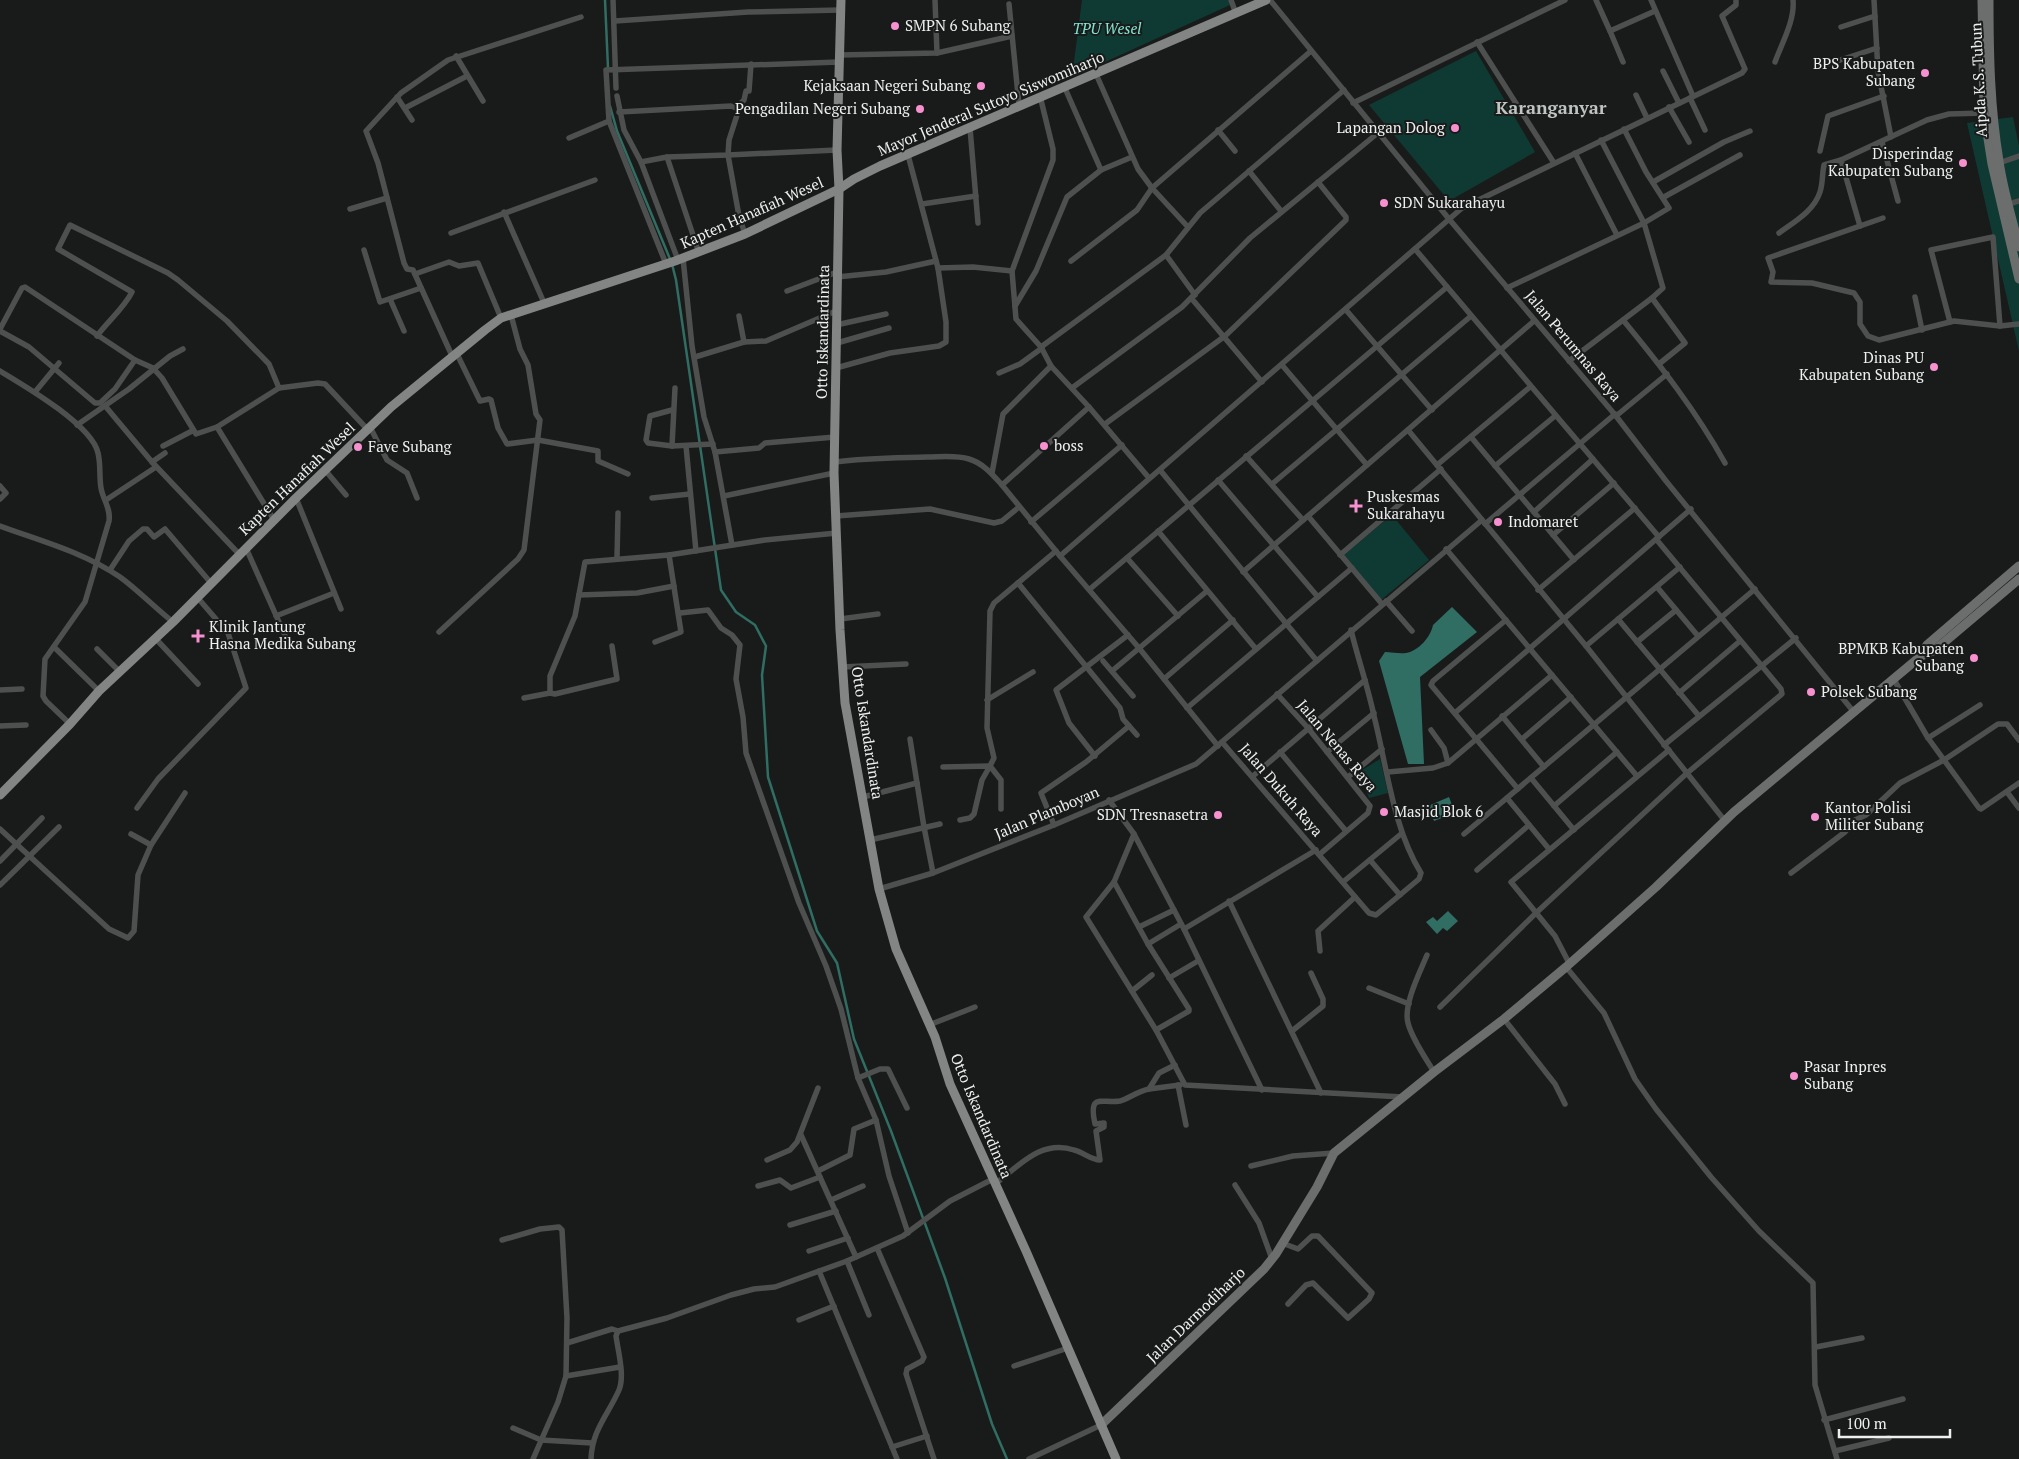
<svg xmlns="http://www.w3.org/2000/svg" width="2019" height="1459" viewBox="0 0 2019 1459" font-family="'PT Serif',serif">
<rect width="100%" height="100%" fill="#191b1b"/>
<g fill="#0f3a33">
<path d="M1082 0H1228L1230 5 1072 77Z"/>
<path d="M1476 51 1535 152 1449 201 1369 105Z"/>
<path d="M2013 117 2019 146V351L1967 123Z"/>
<path d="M1392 515 1429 560 1381 600 1344 555Z"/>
<path d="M1380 759 1388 793 1369 798 1359 772Z"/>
</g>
<g fill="#306d62">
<path d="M1452 607 1477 632 1420 677 1424 764H1408L1379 661 1385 652C1392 652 1399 654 1406 653 1419 651 1431 636 1433 625Z"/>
<path d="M1449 797 1455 813 1434 821 1428 806Z"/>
<path d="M1448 911 1458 921 1447 931 1443 928 1437 934 1426 922 1433 917 1437 921Z"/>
</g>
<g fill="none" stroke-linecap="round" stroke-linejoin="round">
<g stroke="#306d62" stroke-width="2.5">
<path d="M605 0 608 68"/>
<path d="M610 106 617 131 670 259"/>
<path d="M672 264 676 280 721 590 736 612 755 625 766 646 762 675 768 777 817 931 837 963 854 1039 891 1131 945 1278 992 1424 1007 1459"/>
</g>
<g stroke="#4e504f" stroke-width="5.5">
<path d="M613 0 616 88"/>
<path d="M935 0 937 53"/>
<path d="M1231 0 1236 14"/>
<path d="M1270 0 1449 219 1616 416 1666 481 1853 711"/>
<path d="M1596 0 1610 31 1655 11"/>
<path d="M1651 0 1693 96"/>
<path d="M1874 0 1878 71 1891 137"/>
<path d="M1009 4 1019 105"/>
<path d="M615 21 748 12 841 10"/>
<path d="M1841 27 1875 16"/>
<path d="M1610 31 1623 62"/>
<path d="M1477 42 1554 163"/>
<path d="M839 55 937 53 1012 36"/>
<path d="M456 56 483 101"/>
<path d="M1775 62C1782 43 1795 20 1793 0"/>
<path d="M1822 66 1877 48"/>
<path d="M1663 71 1679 103"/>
<path d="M1096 74 1138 169 1152 188 1188 227"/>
<path d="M1064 86 1101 170"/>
<path d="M1636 95 1647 118"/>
<path d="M617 96 624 130 641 162 678 260"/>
<path d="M1040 96 1053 149V160L1012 271 1016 319 1041 347 1051 366 1089 407"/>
<path d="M397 97 412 120"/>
<path d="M1690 98 1705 130"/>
<path d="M1353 103 1565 0"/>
<path d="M737 107 744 100 746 91H749L751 64"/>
<path d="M1669 107 1689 142"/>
<path d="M405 108 467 76"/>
<path d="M619 112 731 106 739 109 729 140 728 155 667 157 641 162"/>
<path d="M609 121 666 264"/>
<path d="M970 128 978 223"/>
<path d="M1218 130 1235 151"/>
<path d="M569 138 609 121 606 70 839 62"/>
<path d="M1601 140 1644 223 1663 288 1652 298"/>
<path d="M1882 142 1898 201"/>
<path d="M1820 151 1828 116 1884 96"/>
<path d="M1575 153 1617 235"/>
<path d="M667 157 699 253"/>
<path d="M1999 163 2019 156"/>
<path d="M1249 171 1281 211"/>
<path d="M1653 182 1724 142 1750 131"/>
<path d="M1664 197 1740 155"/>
<path d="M922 204 976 196"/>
<path d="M2009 204 2019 201"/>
<path d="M350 209 387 198"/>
<path d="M504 212 545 305"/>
<path d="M1883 218 1768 258 1773 272 1771 282 1812 283 1854 293 1860 302V324L1868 336 1879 340 1954 321 2000 326"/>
<path d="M1860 226 1841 160 1927 120 1949 114 1984 113"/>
<path d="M451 233 595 180"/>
<path d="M1779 233C1794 222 1814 211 1820 192 1823 183 1822 174 1824 165L1841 160"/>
<path d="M745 234 739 216 728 155 837 150"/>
<path d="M1415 249 1659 537"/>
<path d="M364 250 380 302 421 288"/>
<path d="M1166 255 1195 295"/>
<path d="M683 258 692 346 704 417 715 452 732 545"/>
<path d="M1071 261 1137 210 1152 188 1311 51"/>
<path d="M938 268 973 267 1012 271"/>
<path d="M415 274 449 262 459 266 478 263 501 318"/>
<path d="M837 277 886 272 936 261"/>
<path d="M1507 288 1644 223 1669 208 1646 172 1624 129"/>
<path d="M787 291 837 272"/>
<path d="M1915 297 1922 330"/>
<path d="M390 299 404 331"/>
<path d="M1192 299 1262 382"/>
<path d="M1015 306 1036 271 1067 197 1101 170 1132 157"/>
<path d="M1346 310 1432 410"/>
<path d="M739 316 744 342"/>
<path d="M1623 320C1661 366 1696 411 1725 463"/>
<path d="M1950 322 1931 250 1993 237 2000 326 2019 324"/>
<path d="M836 325 886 314"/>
<path d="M0 329 22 288 25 287 135 360 153 368 162 378 196 434 217 427 279 388"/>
<path d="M0 331 29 347 95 403H100L115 389 135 360"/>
<path d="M97 336C108 321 124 308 132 292L58 249 70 225 168 273 178 280 227 321 269 364 279 388 318 383 325 384 368 430"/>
<path d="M837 343 889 328"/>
<path d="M1041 347 1166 255 1200 213 1344 90"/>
<path d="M457 354 480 401 489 399 491 400 498 428 507 444 538 440 598 451V461L628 474"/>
<path d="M695 357 744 342 766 341 836 311"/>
<path d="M453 358 413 270 407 269 404 263 378 163 366 131 401 93 448 60 581 17"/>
<path d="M1569 361 1652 298 1685 343 1659 364"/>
<path d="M1282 365 1367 465"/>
<path d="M836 368 890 353 939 346 946 342V322L938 268 908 155"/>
<path d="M0 371C25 386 92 425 98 453 101 465 99 477 101 488 103 500 111 508 109 521L85 602 45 659 43 696 46 701 70 724"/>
<path d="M999 373 1020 364 1042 348"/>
<path d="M1072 388 1182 307 1250 238 1379 132"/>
<path d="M35 392 59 363"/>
<path d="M106 407 152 462 239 554"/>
<path d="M672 410 650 416 646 440 648 443 672 446 713 444"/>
<path d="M1616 416 1667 374"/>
<path d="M1105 424 1225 336 1346 220V217L1318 182"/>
<path d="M77 425 129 389 170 356 183 349"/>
<path d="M217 427 274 520"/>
<path d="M370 427 387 460 407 473 417 498"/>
<path d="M1408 430 1586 646 1725 821"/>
<path d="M1471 437 1574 560"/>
<path d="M163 446 192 431"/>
<path d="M672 446 675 388"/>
<path d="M686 446 696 551"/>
<path d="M715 452 759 448 765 443 835 437"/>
<path d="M1246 456 1303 520"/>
<path d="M152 462 165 453"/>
<path d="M835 462C866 458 896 458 927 457 941 457 956 455 969 459 983 463 993 475 1002 485"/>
<path d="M1437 465 1530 387"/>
<path d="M1495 466 1555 416"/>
<path d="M325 470 346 495"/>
<path d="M1160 470 1317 661"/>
<path d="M992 473 1003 414 1051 366"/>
<path d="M1218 480 1318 597"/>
<path d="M1272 484 1471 316"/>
<path d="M0 486 6 493 0 499"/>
<path d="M724 496 834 473"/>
<path d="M296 498 341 609"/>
<path d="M652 498 690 494"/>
<path d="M106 500 156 467"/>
<path d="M1534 512 1593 459"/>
<path d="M836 516 930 509 994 523 1002 521 1019 507"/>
<path d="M1308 516 1382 604"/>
<path d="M1031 522 1122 445"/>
<path d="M1485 524 1615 414"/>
<path d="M0 526C41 541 83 552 120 577 138 590 155 608 173 622"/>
<path d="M1158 531 1256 649"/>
<path d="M1553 535 1614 483"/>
<path d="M246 548 287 640"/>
<path d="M1446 549 1637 776"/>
<path d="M1340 555 1441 469"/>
<path d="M1060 556 1002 485 1089 407 1149 478"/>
<path d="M617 558 618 513"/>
<path d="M1127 558 1178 616"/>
<path d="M110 570 129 541 143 529H147L154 537 165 529 211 583"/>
<path d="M1243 572 1534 321"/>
<path d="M1018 583 1120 708 1123 719 1137 735"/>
<path d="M1657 587 1698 636"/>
<path d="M1090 589 1447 287"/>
<path d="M1538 590 1635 508"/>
<path d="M579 595 637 593 674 586"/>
<path d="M1386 601 1412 631"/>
<path d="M680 613 708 610 721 628 732 635 740 645 736 679 743 717 746 753 799 903 826 966 841 1009 858 1078 876 1120 889 1176 908 1233"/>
<path d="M276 616 334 593"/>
<path d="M840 619 878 614"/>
<path d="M1618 619 1699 716"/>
<path d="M1506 620 1433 681 1431 685 1518 789"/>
<path d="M439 632 518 559 524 550 540 420 536 414 528 365 520 349 511 315"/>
<path d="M156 639 198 684"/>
<path d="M655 642 681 632 669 555"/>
<path d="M1637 642 1676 610"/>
<path d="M1586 646 1680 567"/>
<path d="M54 647 99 691"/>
<path d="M97 649 119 671"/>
<path d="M1103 661 1133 696"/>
<path d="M842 667 906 664"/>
<path d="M1112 671 1207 591"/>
<path d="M1893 678 1928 738 1979 808 1981 809 2019 783"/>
<path d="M1164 679 1233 620"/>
<path d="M0 690 22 689"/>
<path d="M550 693 555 694 617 679 612 646"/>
<path d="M1679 693 1740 641"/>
<path d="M1277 694 1308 728 1370 806 1368 813 1320 854"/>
<path d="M524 698 550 693V676L575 616 585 562 669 555 765 540 837 533"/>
<path d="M987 700 1033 672"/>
<path d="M1187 708 1352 568"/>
<path d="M1456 712 1691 509"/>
<path d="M1502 716 1544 767"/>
<path d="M0 726 26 725"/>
<path d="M1431 730 1444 748 1448 763"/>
<path d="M1928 738 1980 705"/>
<path d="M910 739 924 827 933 873"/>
<path d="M1522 739 1571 697"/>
<path d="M1222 742 1369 913 1376 915 1419 879 1421 873C1393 828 1387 767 1374 716 1368 687 1358 659 1351 630"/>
<path d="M1664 745 1796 638"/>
<path d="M1218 746 1139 648 1060 556 1462 208 1742 73 1745 69 1722 16 1736 5V0"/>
<path d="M1280 752 1346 831"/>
<path d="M1327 752 1374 713"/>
<path d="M1095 756 1069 723 1056 690 1128 635"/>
<path d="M943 767 990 766 982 780 974 814 970 818 960 820"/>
<path d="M1388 772 1433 768 1448 763 1552 675"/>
<path d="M1253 776 1365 680"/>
<path d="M1348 777 1382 749"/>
<path d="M1531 778 1574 830"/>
<path d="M2007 792 2019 808"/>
<path d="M863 797 917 783"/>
<path d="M1507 798 1549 849"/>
<path d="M1109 800 1134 834 1184 929 1262 1090"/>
<path d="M1554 806 1617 752"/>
<path d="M137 808 158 779 246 688 228 633 197 597"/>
<path d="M1001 809V780L990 766 994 758 987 728 990 611 994 603 1056 551"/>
<path d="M1054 825 1041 793 1086 762 1129 726"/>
<path d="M0 829 109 929 128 938 134 931 138 875 151 845 185 793"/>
<path d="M131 834 151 845"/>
<path d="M1134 834 1114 882 1086 917 1156 1030 1185 1085 1403 1097"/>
<path d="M1464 834 1755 589"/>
<path d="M870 840 940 824"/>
<path d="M1370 860 1400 895"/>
<path d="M0 861 42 818"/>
<path d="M1477 870 1529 825"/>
<path d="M1791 873 1845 832 1855 820 1866 815 1900 783 1944 760 1998 724H2007L2019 740"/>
<path d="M1114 882 1148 944 1189 1009V1011L1156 1030"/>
<path d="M1343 882 1401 834"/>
<path d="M0 885 59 827"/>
<path d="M879 889 933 873 1054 825 1196 764 1482 520"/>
<path d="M1229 901 1321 1093"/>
<path d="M1139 927 1174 910"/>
<path d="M1184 929 1316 850"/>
<path d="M1148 944 1181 924"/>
<path d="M1320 951 1318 931 1355 897"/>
<path d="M1427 955C1420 972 1403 1005 1408 1023 1412 1039 1425 1057 1434 1072"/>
<path d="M1569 963 1555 936 1511 882 1669 750"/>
<path d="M1566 967 1604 1013 1635 1079 1656 1109 1711 1177 1759 1231 1813 1283 1815 1385 1837 1459"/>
<path d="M1169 978 1198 961"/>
<path d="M1369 988 1409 1004"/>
<path d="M1132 991 1152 975"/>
<path d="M1440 1007 1536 913 1686 774 1782 694 1781 689 1656 539"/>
<path d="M1504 1019 1555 1084 1565 1104"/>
<path d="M929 1025 975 1007"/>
<path d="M1292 1031 1323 1006V999L1311 973"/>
<path d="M858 1078 880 1069H888L907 1108"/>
<path d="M1178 1085 1186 1125"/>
<path d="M1149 1089 1180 1085"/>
<path d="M801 1135 856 1257"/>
<path d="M767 1160 790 1150 797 1142 818 1088"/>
<path d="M1251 1166 1293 1156 1334 1153"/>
<path d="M818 1171 850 1155 854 1129 876 1120"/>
<path d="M995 1184C1019 1166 1041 1139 1074 1150 1083 1152 1091 1160 1100 1160L1096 1131 1104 1127V1123L1095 1124C1088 1092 1102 1104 1120 1101 1128 1099 1138 1091 1149 1089L1159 1073 1175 1065"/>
<path d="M1235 1185 1259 1223 1272 1259"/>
<path d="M758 1186 780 1180 791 1188 820 1177"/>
<path d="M831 1200 863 1186"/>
<path d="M790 1225 836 1211"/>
<path d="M502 1240 540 1229 559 1227 562 1230 567 1318 566 1376 558 1402 533 1459"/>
<path d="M1282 1243 1298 1249 1312 1236H1318L1372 1293 1369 1299 1348 1318 1313 1283 1306 1285 1288 1304"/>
<path d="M877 1248 924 1357 922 1361 907 1369 906 1374 934 1459"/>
<path d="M809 1251 848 1238"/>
<path d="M847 1261 869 1315"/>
<path d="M819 1271 897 1459"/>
<path d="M799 1320 834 1306"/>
<path d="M567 1343 612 1329 618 1331"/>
<path d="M1816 1347 1862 1338"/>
<path d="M1014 1366 1068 1348"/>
<path d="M566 1376 620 1367"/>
<path d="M1824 1420 1903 1399"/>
<path d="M513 1428 541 1440 592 1443"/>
<path d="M892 1447 927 1436"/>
<path d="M1835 1451 1889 1438"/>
<path d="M591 1459C592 1430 608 1415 619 1390 625 1376 618 1351 616 1336L618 1331 667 1318 731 1295 754 1289 775 1287 847 1261 903 1236 950 1201 993 1179"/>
<path d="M1029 1459 1101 1425"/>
</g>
<g stroke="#6b6e6d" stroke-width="9">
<path d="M1982 0 1984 113 1992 164 2019 279"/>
<path d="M1989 0C1989 54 1990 107 1999 161 2003 190 2012 218 2019 247"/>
<path d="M1921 656 1935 650 2019 579"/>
<path d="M1101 1425 1264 1269 1276 1254 1317 1187 1334 1153 1434 1072 1504 1019 1566 967 1656 887 1734 812 1921 656 1927 645 2019 566"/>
</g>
<g stroke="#828584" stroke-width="9">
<path d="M841 0 837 150 839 189 834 473 840 630 845 703 879 889 896 949 935 1037 950 1084 1026 1251 1116 1459"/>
<path d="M0 795 70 724 99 691 173 622 296 498 391 407 485 330 501 318 675 261 745 234 839 189 854 179 880 166 1266 0"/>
</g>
</g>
<g fill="#f790ce" stroke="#191b1b" stroke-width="2">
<circle cx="895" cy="26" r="5"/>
<circle cx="1925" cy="73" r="5"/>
<circle cx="981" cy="86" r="5"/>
<circle cx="920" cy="109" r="5"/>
<circle cx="1455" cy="128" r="5"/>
<circle cx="1963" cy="163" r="5"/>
<circle cx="1384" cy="203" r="5"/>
<circle cx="1934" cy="367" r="5"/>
<circle cx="1044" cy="446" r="5"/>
<circle cx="358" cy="447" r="5"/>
<path d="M1353.5 498.5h5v5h5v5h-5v5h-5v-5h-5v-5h5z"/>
<circle cx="1498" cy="522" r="5"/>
<path d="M195.5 628.5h5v5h5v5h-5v5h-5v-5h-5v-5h5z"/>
<circle cx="1974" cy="658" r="5"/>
<circle cx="1811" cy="692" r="5"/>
<circle cx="1384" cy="812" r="5"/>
<circle cx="1218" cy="815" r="5"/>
<circle cx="1815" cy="817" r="5"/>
<circle cx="1794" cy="1076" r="5"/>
</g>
<g text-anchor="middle" stroke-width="4" stroke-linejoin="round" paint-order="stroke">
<g font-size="15" fill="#eef0ef" stroke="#191b1b" text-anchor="start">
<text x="905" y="31">SMPN 6 Subang</text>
<text x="1915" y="69" text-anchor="end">BPS Kabupaten<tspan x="1915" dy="17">Subang</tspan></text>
<text x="971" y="91" text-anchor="end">Kejaksaan Negeri Subang</text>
<text x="910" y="114" text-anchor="end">Pengadilan Negeri Subang</text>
<text x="1445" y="133" text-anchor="end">Lapangan Dolog</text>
<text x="1953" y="159" text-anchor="end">Disperindag<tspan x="1953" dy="17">Kabupaten Subang</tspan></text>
<text x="1394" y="208">SDN Sukarahayu</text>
<text x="1924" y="363" text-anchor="end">Dinas PU<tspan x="1924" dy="17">Kabupaten Subang</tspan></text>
<text x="1054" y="451">boss</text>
<text x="368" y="452">Fave Subang</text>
<text x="1367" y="502">Puskesmas<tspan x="1367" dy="17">Sukarahayu</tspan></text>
<text x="1508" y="527">Indomaret</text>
<text x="209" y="632">Klinik Jantung<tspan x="209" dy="17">Hasna Medika Subang</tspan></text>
<text x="1964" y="654" text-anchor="end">BPMKB Kabupaten<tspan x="1964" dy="17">Subang</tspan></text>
<text x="1821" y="697">Polsek Subang</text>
<text x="1825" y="813">Kantor Polisi<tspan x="1825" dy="17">Militer Subang</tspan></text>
<text x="1394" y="817">Masjid Blok 6</text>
<text x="1208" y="820" text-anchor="end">SDN Tresnasetra</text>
<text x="1804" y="1072">Pasar Inpres<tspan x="1804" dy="17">Subang</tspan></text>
</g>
<g font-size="15" font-style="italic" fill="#81e2d0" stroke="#191b1b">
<text x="1107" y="34">TPU Wesel</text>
</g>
<g font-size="15" fill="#eef0ef" stroke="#191b1b">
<text transform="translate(1979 80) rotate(-93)" y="5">Aipda K.S. Tubun</text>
<text transform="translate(991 104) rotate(-23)" y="5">Mayor Jenderal Sutoyo Siswomiharjo</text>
<text transform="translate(752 213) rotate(-24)" y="5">Kapten Hanafiah Wesel</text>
<text transform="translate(823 332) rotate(-89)" y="5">Otto Iskandardinata</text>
<text transform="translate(1573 346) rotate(50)" y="5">Jalan Perumnas Raya</text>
<text transform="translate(297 479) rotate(-44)" y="5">Kapten Hanafiah Wesel</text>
<text transform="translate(867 733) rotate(81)" y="5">Otto Iskandardinata</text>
<text transform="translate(1337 746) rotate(50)" y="5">Jalan Nenas Raya</text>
<text transform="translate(1281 790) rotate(49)" y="5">Jalan Dukuh Raya</text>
<text transform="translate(1047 813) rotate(-23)" y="5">Jalan Plamboyan</text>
<text transform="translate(981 1116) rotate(67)" y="5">Otto Iskandardinata</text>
<text transform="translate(1196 1315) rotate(-44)" y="5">Jalan Darmodiharjo</text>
</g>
<g font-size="18" font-weight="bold" fill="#c0c4c3" stroke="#191b1b">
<text x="1551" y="114">Karanganyar</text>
</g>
</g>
<path d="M1839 1429v8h111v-8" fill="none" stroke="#eef0ef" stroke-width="2.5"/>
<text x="1846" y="1429" font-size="15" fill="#eef0ef" stroke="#191b1b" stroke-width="4" paint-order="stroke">100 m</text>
</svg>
